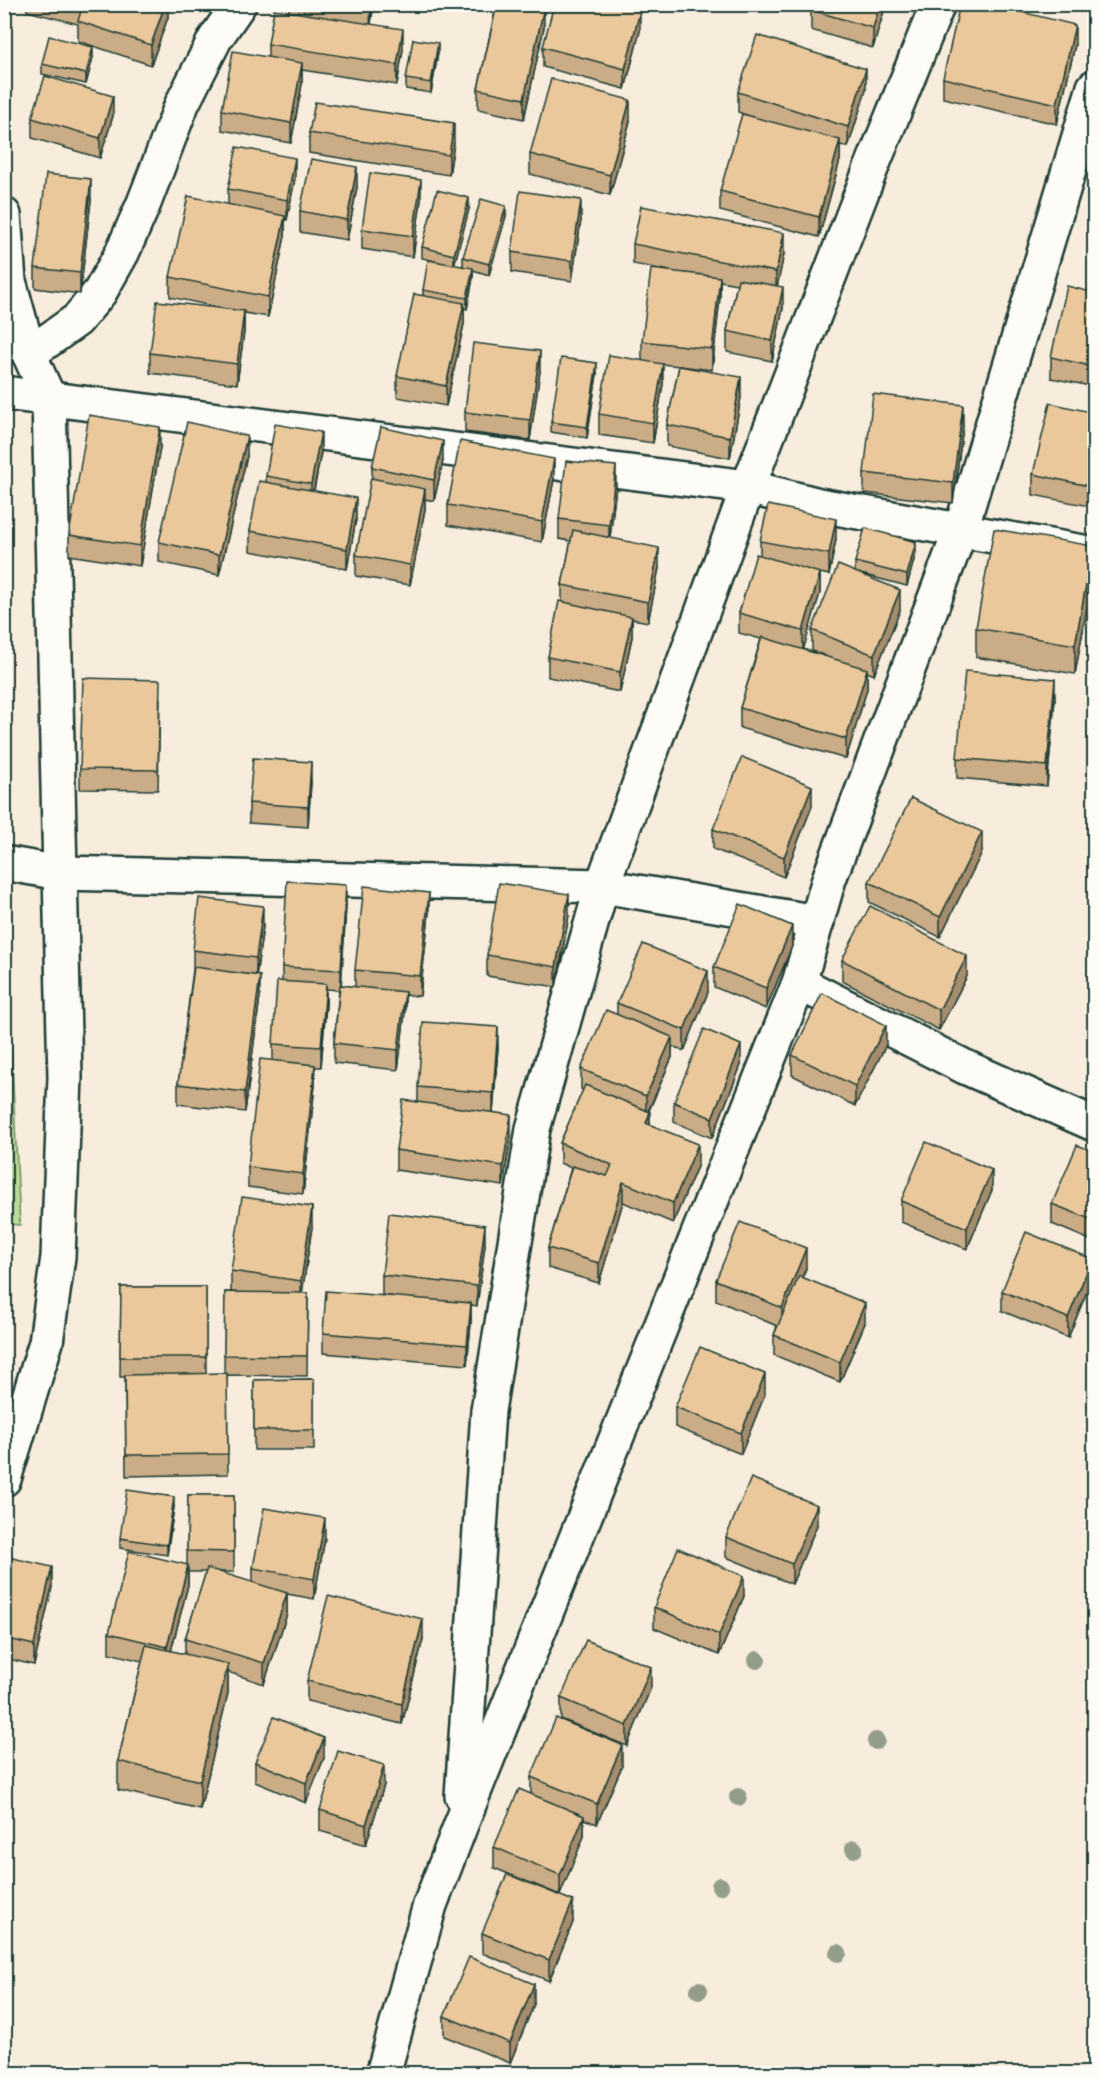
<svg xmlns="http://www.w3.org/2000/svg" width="1099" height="2078" viewBox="0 0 1099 2078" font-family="Mynerve,sans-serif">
<rect width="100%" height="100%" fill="#f8ecdc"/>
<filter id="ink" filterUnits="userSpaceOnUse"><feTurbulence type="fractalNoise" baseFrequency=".0167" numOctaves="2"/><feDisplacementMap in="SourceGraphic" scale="12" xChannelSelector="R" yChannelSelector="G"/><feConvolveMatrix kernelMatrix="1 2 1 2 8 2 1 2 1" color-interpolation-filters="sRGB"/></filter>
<g filter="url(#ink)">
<path fill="#badb94" stroke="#6c8c64" stroke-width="1.5" d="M5 923 20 1225 4 1224Z"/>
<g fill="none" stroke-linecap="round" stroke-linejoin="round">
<defs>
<g id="minor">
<path d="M4 215 9 281 29 354 49 398 60 873 4 863"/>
<path d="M29 354 77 320 100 292 122 253 144 203 182 104 215 39 239 4"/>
<path d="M4 393 748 487 819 505 1094 554"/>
<path d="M799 983 965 1067 1094 1124"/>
<path d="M4 1479 46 1342 58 1257 65 1077 60 873 602 886 817 922"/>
<path d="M462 1796 488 1411 533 1129 602 886 748 487 868 176 938 4"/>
<path d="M383 2074 430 1905 460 1827 799 983 829 879 961 529 1094 87"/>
</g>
</defs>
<use href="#minor" stroke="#1f3d34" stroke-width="38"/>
<use href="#minor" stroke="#fdfcf7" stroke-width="33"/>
</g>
<g fill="#929d8a">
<circle cx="757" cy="1660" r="9"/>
<circle cx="876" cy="1741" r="9"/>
<circle cx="738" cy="1797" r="9"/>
<circle cx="854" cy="1849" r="9"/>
<circle cx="720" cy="1886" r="9"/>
<circle cx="838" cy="1953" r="9"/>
<circle cx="699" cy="1990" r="9"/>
</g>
<g fill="#caac86" stroke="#1f3d34" stroke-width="1.5" fill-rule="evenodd">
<path d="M27 4H168V17L151 65 78 41V24L27 11Z"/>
<path d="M289 4H374L371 24 403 49 397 85 302 70V84L291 143 222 130V110L268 57V44L289 11Z"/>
<path d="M484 4H533L544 27 524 119 478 109V89L496 7Z"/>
<path d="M886 4 873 48 811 30V10Z"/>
<path d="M640 31 625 89 543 67V47Z"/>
<path d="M1075 45 1057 124 943 98V78Z"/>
<path d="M438 53 431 93 406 89V79Z"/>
<path d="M93 57 86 84 42 74V64Z"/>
<path d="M866 90 848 147 840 145V160L819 237 720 211V191L749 116 738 112V92Z"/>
<path d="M113 116 100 158 32 138V118Z"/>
<path d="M630 121 610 195 530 174V154Z"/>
<path d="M309 133 454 143 449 175 309 153Z"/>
<path d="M295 178 287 220H285V236L268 317 244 313V332L237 384 150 373V353L231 310 170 297V277L228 204V189Z"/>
<path d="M357 187 347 240 300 232V211Z"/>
<path d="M91 200 80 294 35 288V268Z"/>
<path d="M421 200 413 257 362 249V229Z"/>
<path d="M469 209 454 265 463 266V257L506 216 489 275 473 270V278L467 309 464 308V324L446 406 397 397V376L423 295V290L439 262 422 258V247Z"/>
<path d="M581 220 572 281 512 272V252Z"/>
<path d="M1095 238V277L1091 276V256Z"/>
<path d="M633 244 784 254 777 286 783 308 772 361 727 352V331L737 284 720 281V297L712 370 680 366 741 397 730 458 667 446V425L679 366 661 364 663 384 653 443 599 435V414L642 361V341L671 271 633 264Z"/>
<path d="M1095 293V387L1051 378V357Z"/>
<path d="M540 371 530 440 465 432V412Z"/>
<path d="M597 374 587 438 551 432V422Z"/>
<path d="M1095 413V481L1089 506 1033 495V474Z"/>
<path d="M963 426 953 503 864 493V473Z"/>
<path d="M160 447 140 566 69 555V535Z"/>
<path d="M321 452 314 491 356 519 347 569 250 551V531L266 482V476Z"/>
<path d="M247 456 219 575 159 562V542Z"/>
<path d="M443 461 434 501 425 499V509L410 585 356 576V555L372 479V467Z"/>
<path d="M554 479 542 542 448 525V505Z"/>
<path d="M616 486 610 538 659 568 648 622 632 619V637L620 692 548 677V657L562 602V585L571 541 559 539V519Z"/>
<path d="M836 539 829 575 820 573V593L803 649 826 656 812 651V630L855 572V562L916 552 907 586 857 573 900 610 874 675 867 672V689L846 759 740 728V708L761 639 739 633V613L760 555V541Z"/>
<path d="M1093 575 1075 674 976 657V628Z"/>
<path d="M1055 699 1047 786 957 778V758Z"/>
<path d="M160 700 158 790 80 789V769Z"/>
<path d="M311 782 308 827 249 823V803Z"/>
<path d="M812 806 784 877 713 849V829Z"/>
<path d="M982 852 940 937 869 902V882Z"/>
<path d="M346 905 341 985 355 987V970L429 913 420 996 405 995V1012L398 1070 334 1063V1043L339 990 326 989V1004L321 1067H315V1085L303 1194 248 1187V1167L273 1061V1044L282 982V967Z"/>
<path d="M569 915 556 987 487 976V955Z"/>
<path d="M263 926 256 975 260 996 245 1112 178 1104V1084L193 970V950Z"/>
<path d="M792 946 766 1009 714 987V967Z"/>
<path d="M842 960 967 976 939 1030 842 981Z"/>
<path d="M708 992 684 1051 672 1046V1057L649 1111 650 1124 698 1164 673 1223 623 1202 599 1283 548 1268V1248L571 1168 560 1163V1143L583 1090 581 1089V1069L617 1015V1003Z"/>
<path d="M886 1045 855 1106 792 1075V1055Z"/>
<path d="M498 1047 493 1113 511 1135 503 1186 396 1170V1150L418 1102V1087Z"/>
<path d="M741 1065 712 1138 674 1122V1102Z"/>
<path d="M1095 1152V1242L1052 1224V1204Z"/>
<path d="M992 1190 967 1249 901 1222V1201Z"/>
<path d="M312 1227 302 1293H308L307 1376 227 1375 228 1474 126 1476 125 1377H120L121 1287H206V1374L224 1373 225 1292 239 1293 231 1292V1271Z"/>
<path d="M485 1245 477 1306 471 1305V1323L467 1365 323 1353V1333L396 1297 382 1295V1275Z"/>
<path d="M806 1268 803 1277 865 1323 840 1382 774 1355V1335L777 1326 716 1300V1280Z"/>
<path d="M1092 1279 1068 1338 1002 1311V1291Z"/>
<path d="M314 1379V1450H254V1380Z"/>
<path d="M765 1394 741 1454 675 1427V1407Z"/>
<path d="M188 1495H234V1572H219L253 1583V1568L325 1538 314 1599 287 1594V1614L264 1684 228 1672V1693L200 1809 118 1790V1761L142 1661 109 1653V1633L187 1564ZM188 1572H206L185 1639V1654L171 1651 188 1585Z"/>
<path d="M174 1507 167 1555 120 1548V1538Z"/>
<path d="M817 1525 792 1584 726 1557V1537Z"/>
<path d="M4 1556 52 1587 34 1665 4 1658Z"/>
<path d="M744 1596 719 1655 654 1628V1607Z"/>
<path d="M423 1639 402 1724 307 1701V1681Z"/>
<path d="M651 1687 627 1746 561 1719V1698Z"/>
<path d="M324 1758 306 1803 255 1782V1762Z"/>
<path d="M622 1766 597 1824 584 1819V1836L560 1895 494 1868V1847L531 1794V1777Z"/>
<path d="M384 1785 366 1845 320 1831V1810Z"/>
<path d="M573 1922 549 1981 482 1953V1933Z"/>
<path d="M534 2004 510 2063 444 2036V2016Z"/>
</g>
<g fill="#a48c6d" stroke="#1f3d34" stroke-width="1.5">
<path d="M165 4H168V17L151 65V45Z"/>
<path d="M371 4H374L370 27Z"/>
<path d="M880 4H886L873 48V28Z"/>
<path d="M544 7V27L524 119V99Z"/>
<path d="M640 11V31L625 89V69Z"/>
<path d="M1075 25V45L1057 124V104Z"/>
<path d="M403 29V49L397 85V65Z"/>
<path d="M438 43V53L431 93V83Z"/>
<path d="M93 47V57L86 84V74Z"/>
<path d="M302 63V84L291 143V123Z"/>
<path d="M866 69V90L848 147V127Z"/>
<path d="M113 96V116L100 158V138Z"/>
<path d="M630 100V121L610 195V175Z"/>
<path d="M454 123V143L449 175V155Z"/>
<path d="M840 140V160L819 237V217Z"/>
<path d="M295 158V178L287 220V200Z"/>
<path d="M357 167V187L347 240V220Z"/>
<path d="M91 179V200L80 294V273Z"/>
<path d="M421 180V200L413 257V236Z"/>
<path d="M469 198V209L454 266V255Z"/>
<path d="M581 200V220L572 281V261Z"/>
<path d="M506 206V216L489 275V264Z"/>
<path d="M285 216V236L268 317V297Z"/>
<path d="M784 233V254L776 292V272Z"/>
<path d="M473 268V278L467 309V298Z"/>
<path d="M720 277V297L712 370V349Z"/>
<path d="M783 287V308L772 361V341Z"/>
<path d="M464 303V324L446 406V386Z"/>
<path d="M244 311V332L237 384V364Z"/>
<path d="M540 351V371L530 440V420Z"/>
<path d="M597 363V374L587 438V427Z"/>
<path d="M663 364V384L653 443V423Z"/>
<path d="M741 377V397L730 458V437Z"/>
<path d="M963 405V426L953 503V483Z"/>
<path d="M160 427V447L140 566V546Z"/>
<path d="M321 432V452L311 504V484Z"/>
<path d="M247 436V456L219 575V555Z"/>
<path d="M443 441V461L434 501V480Z"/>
<path d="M554 459V479L542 542V522Z"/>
<path d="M1095 461V481L1089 506V486Z"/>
<path d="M616 466V486L609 545V525Z"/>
<path d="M425 489V509L410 585V565Z"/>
<path d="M356 498V519L347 569V549Z"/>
<path d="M836 519V539L829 575V554Z"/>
<path d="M916 542V552L907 586V575Z"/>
<path d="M1093 546V575L1075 674V645Z"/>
<path d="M659 548V568L648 622V602Z"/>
<path d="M820 573V593L803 651V631Z"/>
<path d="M900 590V610L874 675V655Z"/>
<path d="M632 617V637L620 692V672Z"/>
<path d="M867 669V689L846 759V739Z"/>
<path d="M1055 679V699L1047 786V766Z"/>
<path d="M311 762V782L308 827V807Z"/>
<path d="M812 786V806L784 877V857Z"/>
<path d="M982 832V852L940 937V917Z"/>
<path d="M346 885V905L341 990V970Z"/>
<path d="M429 893V913L420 996V976Z"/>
<path d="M569 894V915L556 987V967Z"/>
<path d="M263 906V926L256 978V958Z"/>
<path d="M792 926V946L766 1009V988Z"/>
<path d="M967 956V976L939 1030V1010Z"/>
<path d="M708 971V992L684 1051V1030Z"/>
<path d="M260 976V996L245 1112V1092Z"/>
<path d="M326 984V1004L321 1067V1047Z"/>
<path d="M405 992V1012L398 1070V1050Z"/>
<path d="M886 1025V1045L855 1106V1086Z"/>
<path d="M498 1027V1047L493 1113V1093Z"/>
<path d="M672 1037V1057L646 1116V1096Z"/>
<path d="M741 1045V1065L712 1138V1118Z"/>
<path d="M315 1065V1085L303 1194V1174Z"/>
<path d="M650 1112V1132L646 1123Z"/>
<path d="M511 1115V1135L503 1186V1166Z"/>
<path d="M698 1144V1164L673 1223V1203Z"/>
<path d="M992 1170V1190L967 1249V1228Z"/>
<path d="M623 1182V1202L599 1283V1263Z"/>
<path d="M312 1207V1227L301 1301V1281Z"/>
<path d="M485 1225V1245L477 1306V1286Z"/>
<path d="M806 1248V1268L782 1328V1308Z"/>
<path d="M1092 1259V1279L1068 1338V1318Z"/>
<path d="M471 1303V1323L467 1365V1345Z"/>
<path d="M865 1303V1323L840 1382V1362Z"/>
<path d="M765 1374V1394L741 1454V1433Z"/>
<path d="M174 1497V1507L167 1555V1545Z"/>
<path d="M817 1505V1525L792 1584V1564Z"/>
<path d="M325 1518V1538L314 1599V1579Z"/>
<path d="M188 1565V1585L167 1667V1647Z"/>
<path d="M52 1567V1587L34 1665V1645Z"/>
<path d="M744 1576V1596L719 1655V1635Z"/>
<path d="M287 1593V1614L264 1684V1663Z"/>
<path d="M423 1619V1639L402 1724V1704Z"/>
<path d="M228 1664V1693L200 1809V1781Z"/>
<path d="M651 1667V1687L627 1746V1726Z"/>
<path d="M324 1738V1758L306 1803V1783Z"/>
<path d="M622 1745V1766L597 1824V1804Z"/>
<path d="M384 1765V1785L366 1845V1825Z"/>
<path d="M584 1816V1836L560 1895V1875Z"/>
<path d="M573 1901V1922L549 1981V1960Z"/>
<path d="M534 1984V2004L510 2063V2043Z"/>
</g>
<g fill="#ebc89c" stroke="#1f3d34" stroke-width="1.5">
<path d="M83 4H165L151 45 78 21Z"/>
<path d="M358 4H371L370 6Z"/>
<path d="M497 4H533L544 7 524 99 478 89Z"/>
<path d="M554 4H617L640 11 625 69 543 47Z"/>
<path d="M813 4H880L873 28 811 10Z"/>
<path d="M960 4H988L1075 25 1057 104 943 78Z"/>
<path d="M274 9 403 29 397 65 268 44Z"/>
<path d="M757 35 866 69 848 127 738 92Z"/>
<path d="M49 36 93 47 86 74 42 64Z"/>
<path d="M413 39 438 43 431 83 406 79Z"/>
<path d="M233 51 302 63 291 123 222 110Z"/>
<path d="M45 76 113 96 100 138 32 118Z"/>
<path d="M551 79 630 100 610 175 530 154Z"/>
<path d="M315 102 454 123 449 155 309 133Z"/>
<path d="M742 114 840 140 819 217 720 191Z"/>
<path d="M237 147 295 158 287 200 228 189Z"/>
<path d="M311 159 357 167 347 220 300 211Z"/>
<path d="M370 173 421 180 413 236 362 229Z"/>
<path d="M46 174 91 179 80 273 35 268Z"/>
<path d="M437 190 469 198 454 255 422 247Z"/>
<path d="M520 191 581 200 572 261 512 252Z"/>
<path d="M188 196 285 216 268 297 170 277Z"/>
<path d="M481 199 506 206 489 264 463 257Z"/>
<path d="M641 206 784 233 776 272 633 244Z"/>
<path d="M1095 238V257L1091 256Z"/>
<path d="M428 260 473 268 467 298 423 290Z"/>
<path d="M651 269 720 277 712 349 642 341Z"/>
<path d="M738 279 783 287 772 341 727 331Z"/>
<path d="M1067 286 1095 293V367L1051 357Z"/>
<path d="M414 294 464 303 446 386 397 376Z"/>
<path d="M157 301 244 311 237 364 150 353Z"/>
<path d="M473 343 540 351 530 420 465 412Z"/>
<path d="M609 355 663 364 653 423 599 414Z"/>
<path d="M561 358 597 363 587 427 551 422Z"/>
<path d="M679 366 741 377 730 437 667 425Z"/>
<path d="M873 394 963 405 953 483 864 473Z"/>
<path d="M1050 403 1095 413V461L1089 486 1033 474Z"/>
<path d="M89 415 160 427 140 546 69 535Z"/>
<path d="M187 422 247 436 219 555 159 542Z"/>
<path d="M275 424 321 432 311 484 266 476Z"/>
<path d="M381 427 443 441 434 480 372 467Z"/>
<path d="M460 441 554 459 542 522 448 505Z"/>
<path d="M566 461 616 466 609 525 559 519Z"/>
<path d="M371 478 425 489 410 565 356 555Z"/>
<path d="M259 481 356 498 347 549 250 531Z"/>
<path d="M768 505 836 519 829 554 760 541Z"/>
<path d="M865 528 916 542 907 575 855 562Z"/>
<path d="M994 529 1093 546 1075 645 976 628Z"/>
<path d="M573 530 659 548 648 602 562 585Z"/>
<path d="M756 554 820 573 803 631 739 613Z"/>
<path d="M838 565 900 590 874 655 812 630Z"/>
<path d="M559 601 632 617 620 672 548 657Z"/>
<path d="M762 637 867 669 846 739 740 708Z"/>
<path d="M965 671 1055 679 1047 766 957 758Z"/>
<path d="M83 678 160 680 158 770 80 769Z"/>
<path d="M742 757 812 786 784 857 713 829Z"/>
<path d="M253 758 311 762 308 807 249 803Z"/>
<path d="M911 798 982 832 940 917 869 882Z"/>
<path d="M287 881 346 885 341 970 282 967Z"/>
<path d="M499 883 569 894 556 967 487 955Z"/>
<path d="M364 886 429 893 420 976 355 970Z"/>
<path d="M199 898 263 906 256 958 193 950Z"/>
<path d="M740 904 792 926 766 988 714 967Z"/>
<path d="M870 906 967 956 939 1010 842 960Z"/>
<path d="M643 944 708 971 684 1030 617 1003Z"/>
<path d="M194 967 260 976 245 1092 178 1084Z"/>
<path d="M277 981 326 984 321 1047 273 1044Z"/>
<path d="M340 985 405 992 398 1050 334 1043Z"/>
<path d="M822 993 886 1025 855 1086 792 1055Z"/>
<path d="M606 1010 672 1037 646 1096 581 1069Z"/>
<path d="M423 1022 498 1027 493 1093 418 1087Z"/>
<path d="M704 1029 741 1045 712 1118 674 1102Z"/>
<path d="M260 1059 315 1065 303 1174 248 1167Z"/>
<path d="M585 1085 650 1112 646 1123 698 1144 673 1203 623 1182 599 1263 548 1248 572 1166 607 1176 612 1165 560 1143Z"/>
<path d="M403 1100 511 1115 503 1166 396 1150Z"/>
<path d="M926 1142 992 1170 967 1228 901 1201Z"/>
<path d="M1077 1145 1095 1152V1221L1052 1204Z"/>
<path d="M242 1197 312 1207 301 1281 231 1271Z"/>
<path d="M389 1213 485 1225 477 1286 382 1275Z"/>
<path d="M740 1222 806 1248 782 1308 716 1280Z"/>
<path d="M1026 1232 1092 1259 1068 1318 1002 1291Z"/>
<path d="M799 1276 865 1303 840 1362 774 1335Z"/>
<path d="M121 1287H206V1357H120Z"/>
<path d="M326 1291 471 1303 467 1345 323 1333Z"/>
<path d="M225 1292 308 1293 307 1356 224 1355Z"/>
<path d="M700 1347 765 1374 741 1433 675 1407Z"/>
<path d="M227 1373 228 1454 126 1455 125 1375Z"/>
<path d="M314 1379V1430H254V1380Z"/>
<path d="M751 1478 817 1505 792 1564 726 1537Z"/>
<path d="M127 1490 174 1497 167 1545 120 1538Z"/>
<path d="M188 1495H234V1552L187 1551Z"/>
<path d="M264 1508 325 1518 314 1579 253 1568Z"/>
<path d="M678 1548 744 1576 719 1635 654 1607Z"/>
<path d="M129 1551 188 1565 167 1647 109 1633Z"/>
<path d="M4 1556 52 1567 34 1645 4 1638Z"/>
<path d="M207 1568 287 1593 264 1663 185 1639Z"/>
<path d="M328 1596 423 1619 402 1704 307 1681Z"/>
<path d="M586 1640 651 1667 627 1726 561 1698Z"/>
<path d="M146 1645 228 1664 200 1781 118 1761Z"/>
<path d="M274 1717 324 1738 306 1783 255 1762Z"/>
<path d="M556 1718 622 1745 597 1804 531 1777Z"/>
<path d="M338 1751 384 1765 366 1825 320 1810Z"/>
<path d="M519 1789 584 1816 560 1875 494 1847Z"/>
<path d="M507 1874 573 1901 549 1960 482 1933Z"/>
<path d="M469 1957 534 1984 510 2043 444 2016Z"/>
</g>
</g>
<rect width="1099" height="2078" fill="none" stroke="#fdfcf7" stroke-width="24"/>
<rect x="12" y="12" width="1075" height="2054" fill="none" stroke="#1f3d34" stroke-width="2" filter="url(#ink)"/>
</svg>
